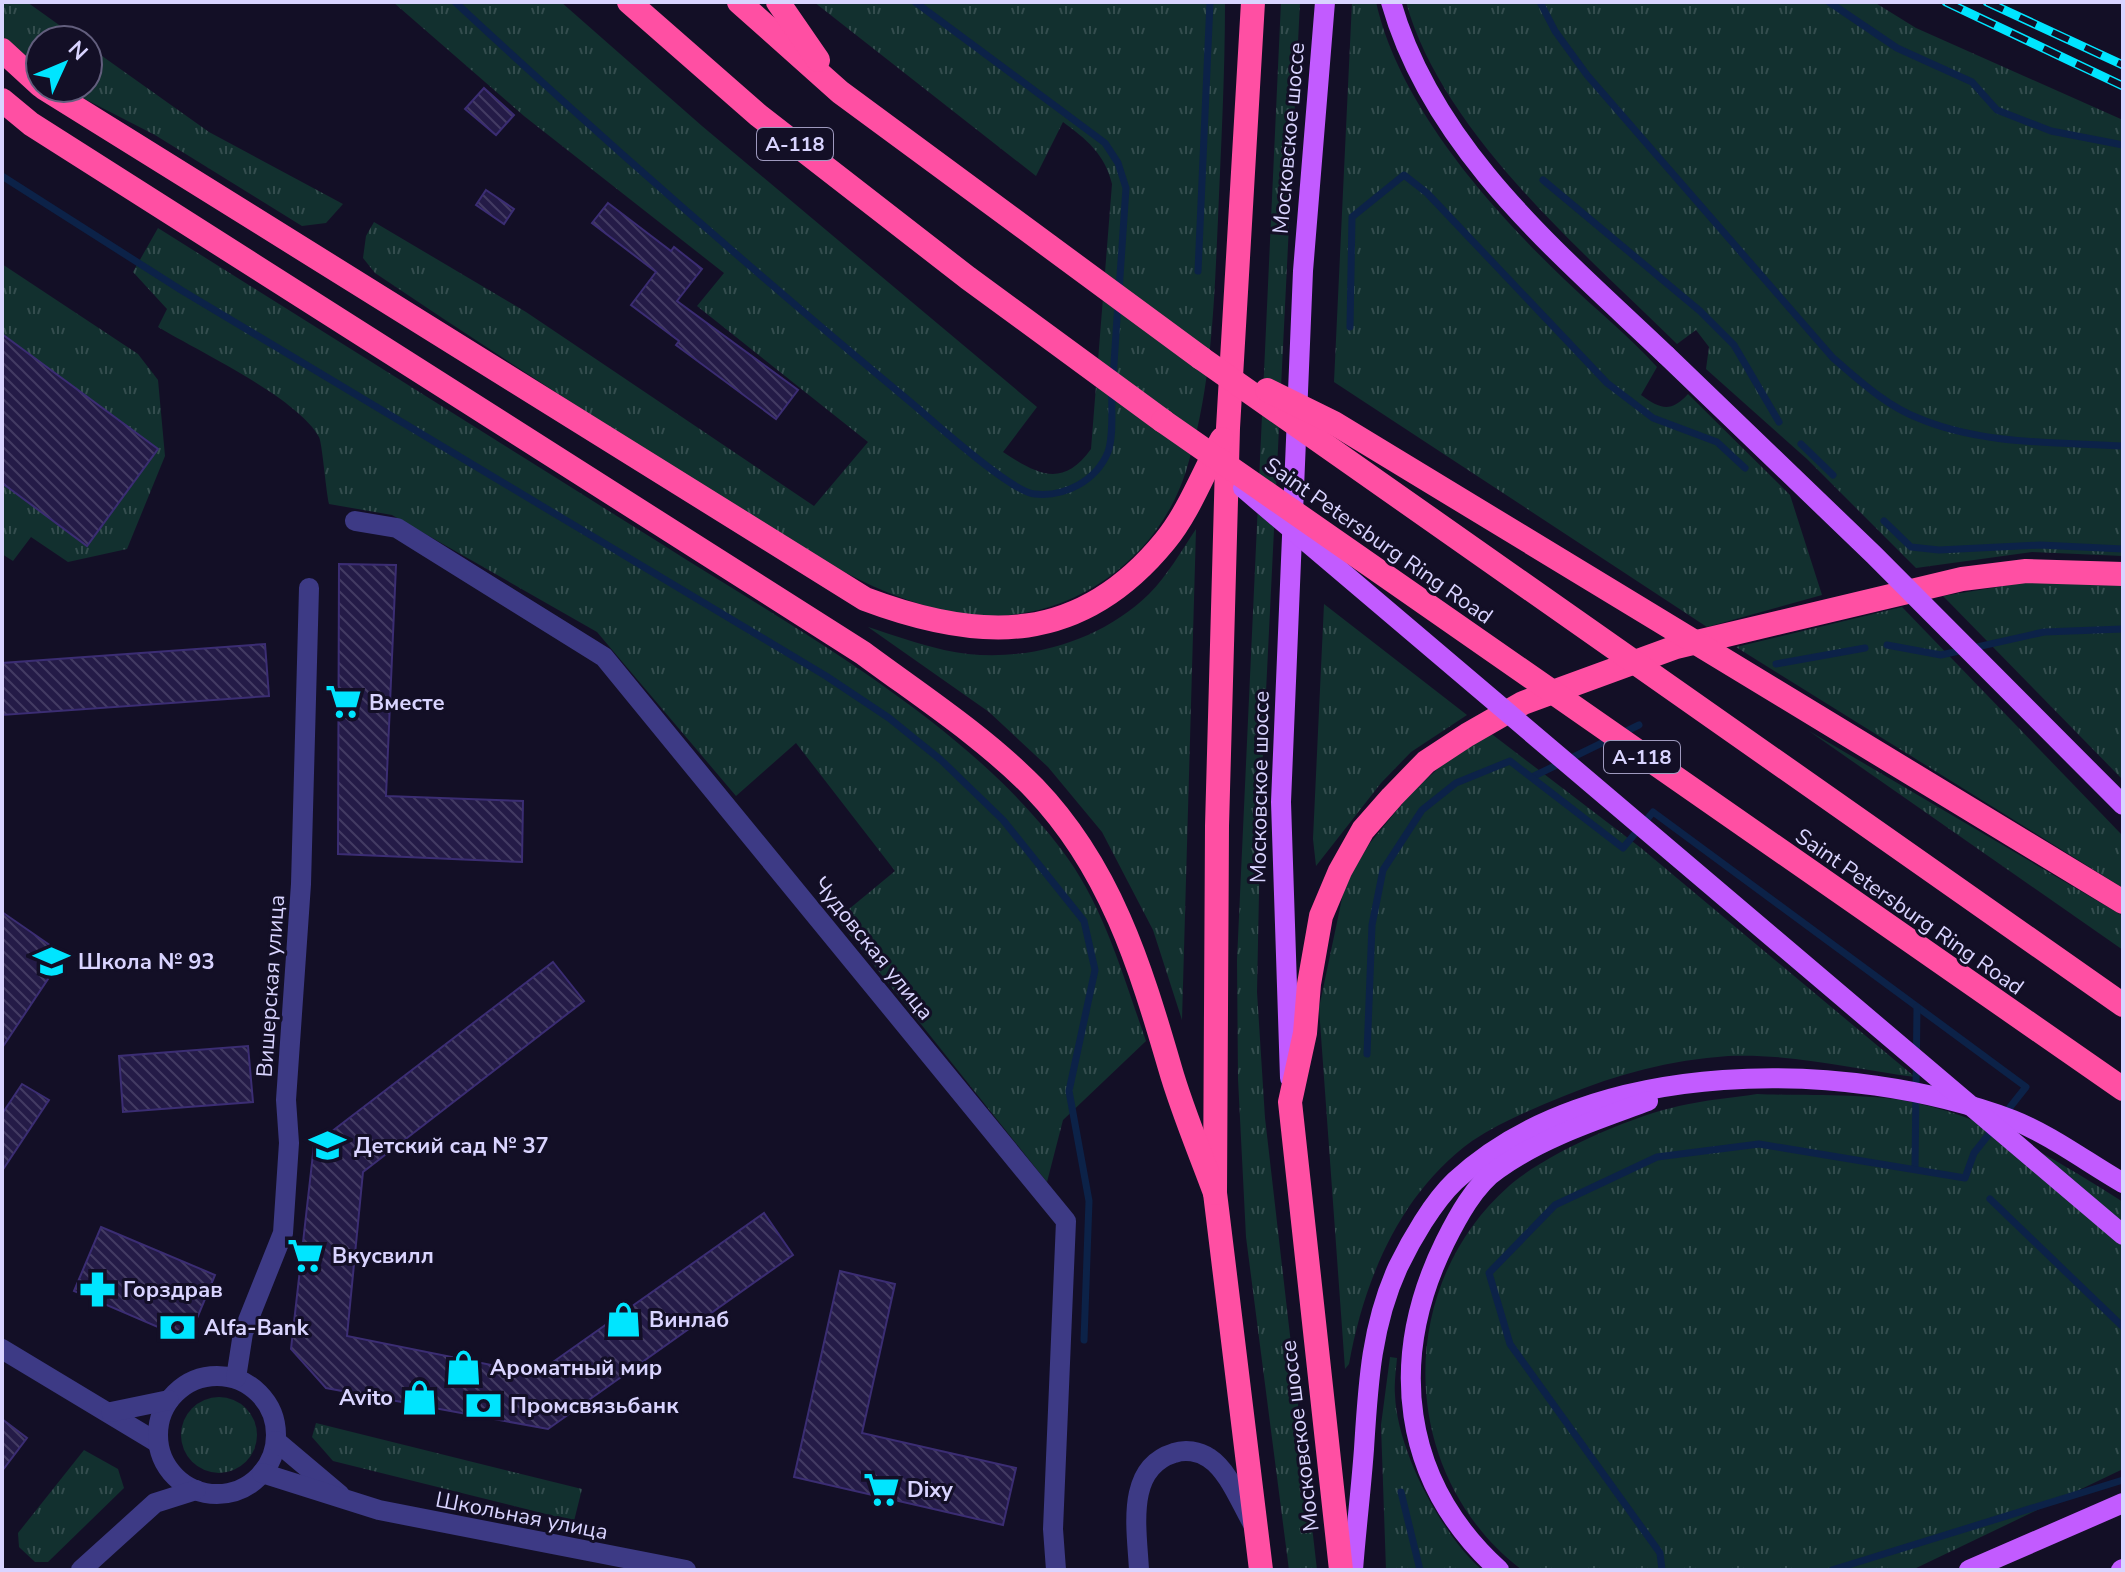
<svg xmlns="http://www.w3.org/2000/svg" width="2125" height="1572" viewBox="0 0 2125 1572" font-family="'Nunito Sans',sans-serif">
<defs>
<pattern id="grass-tufts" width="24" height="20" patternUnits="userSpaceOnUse" patternTransform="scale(2)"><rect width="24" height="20" fill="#12302f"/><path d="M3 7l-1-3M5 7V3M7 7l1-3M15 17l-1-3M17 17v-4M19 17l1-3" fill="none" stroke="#344d4e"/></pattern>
<pattern id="building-back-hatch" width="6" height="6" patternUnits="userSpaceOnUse" patternTransform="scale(2)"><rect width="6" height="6" fill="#241b47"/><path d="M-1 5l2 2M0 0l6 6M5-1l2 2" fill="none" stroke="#433b63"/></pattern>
</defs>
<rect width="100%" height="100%" fill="#130f26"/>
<g fill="url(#grass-tufts)">
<path d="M2 2H27L80 40H40V68L2 36Z"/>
<path d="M393 2H561L702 126 1037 407 1003 452C1038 475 1063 488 1091 449L1112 184C1105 154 1086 139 1063 122L1036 176 814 2H1225C1225 75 1221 147 1218 219 1214 304 1212 389 1186 471 1155 570 1050 635 947 611 863 593 794 542 722 497 605 425 489 350 375 273L363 258 366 236 374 222 526 312 814 506 868 442 697 306 724 273 524 116Z"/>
<path d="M1281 2H1300L1261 793 1257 992 1265 1118 1317 1570H1289L1246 1237 1238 1079 1237 960Z"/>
<path d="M1352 2H1376C1399 105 1489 207 1564 279 1595 309 1628 335 1657 367L1641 395C1660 409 1671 413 1688 394L1790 495 1822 595 1707 627 1334 382Z"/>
<path d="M1406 2H1874L1916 28 2123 120V556L2032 552 1916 568 1807 459 1706 369 1709 347 1696 330 1677 344C1583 251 1442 133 1406 2Z"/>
<path d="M88 46 209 132 343 204 326 223 302 226 155 135 79 96 68 88H88Z"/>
<path d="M158 228C325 333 492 438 660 543 795 629 964 720 1061 849 1104 905 1123 976 1146 1041L1063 1120 1047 1182 837 919 895 871 796 743 736 796 597 632 392 515 329 504C326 491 322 442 319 437 298 398 198 351 158 327L167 309 133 272Z"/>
<path d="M2 264 138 354 158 380 165 456 127 549 68 562 31 537 13 561 2 554Z"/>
<path d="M1196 529 1182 1020 1153 930 1102 832 1048 767 989 712 868 627C893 635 918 644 944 650 1015 666 1097 645 1149 594 1167 576 1182 550 1196 529Z"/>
<path d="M2034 581 2123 585V780L1943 596Z"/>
<path d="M1324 604 1467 715 1411 752 1381 783 1316 866 1313 839Z"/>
<path d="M1902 607 2123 836V888L1736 647Z"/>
<path d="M1809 731 2123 916V950Z"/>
<path d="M1489 732 1641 848 1915 1077C1855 1069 1789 1053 1728 1056 1671 1060 1617 1074 1564 1096 1532 1109 1501 1122 1472 1141 1400 1193 1364 1280 1349 1364L1345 1369 1319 1008 1345 884 1370 843 1411 793 1442 765Z"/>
<path d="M1757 1094C1803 1096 1873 1093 1916 1103 1992 1119 2058 1161 2123 1202V1469L1912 1570H1522C1398 1476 1393 1288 1509 1186 1545 1154 1632 1116 1679 1106 1705 1100 1731 1098 1757 1094Z"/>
<path d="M1390 1357 1397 1358C1396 1370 1394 1383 1395 1395 1397 1450 1441 1534 1482 1570H1386L1381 1425Z"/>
<circle cx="219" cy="1435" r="38"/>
<path d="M316 1423 582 1489 574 1521 333 1461 312 1437Z"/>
<path d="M84 1450 118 1469 124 1488 48 1562H35L19 1547 18 1533Z"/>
</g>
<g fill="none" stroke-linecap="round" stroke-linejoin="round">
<g stroke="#0c2248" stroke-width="7">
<path d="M455 2C604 141 758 275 914 405 935 423 1012 493 1035 494 1065 497 1096 481 1108 452 1114 435 1111 409 1112 391"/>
<path d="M915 2 1105 143 1118 163 1126 188 1119 291"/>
<path d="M1540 2 1555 31 1587 75 1833 358C1859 380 1885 405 1918 418 1982 445 2054 442 2123 446"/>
<path d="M1829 2 1897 48 1972 82 1997 110 2051 131 2123 145"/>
<path d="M2 176 181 290 826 676 889 718 941 760 1003 820 1084 921 1095 970 1069 1091 1089 1201 1084 1340"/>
<path d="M1543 180 1700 311 1734 345 1779 422"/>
<path d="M1198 271 1210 2"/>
<path d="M1350 327 1352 217 1404 175 1427 193 1607 383 1653 418 1717 442 1745 468"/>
<path d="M1113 379 1118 303"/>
<path d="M1801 444 1833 475"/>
<path d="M1884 521 1911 547 1939 550 2040 545 2123 549"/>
<path d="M1887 645 1941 655 2044 632 2123 629"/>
<path d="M1776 664 1865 648"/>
<path d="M1532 777 1639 725"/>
<path d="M1367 1054 1372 925 1383 870 1422 810 1456 783 1510 761 1623 848 1653 812 2026 1087 2003 1116"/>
<path d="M1915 1169 1917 1007"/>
<path d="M1990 1199 2123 1327"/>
<path d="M1401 1492 1420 1570"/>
<path d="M1662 1570 1660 1553 1510 1344 1489 1273 1555 1205 1657 1157 1759 1144 1965 1178 1974 1153 1993 1129"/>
<path d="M1832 1570 2123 1480"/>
</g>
</g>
<g fill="url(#building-back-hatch)" stroke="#3b2d73" stroke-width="2">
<path d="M484 88 514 115 496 135 465 109Z"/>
<path d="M486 190 514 209 504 224 476 205Z"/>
<path d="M608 203 671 251 674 247 702 269 677 301 798 390 776 419 676 345 679 341 631 305 656 272 592 223Z"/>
<path d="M2 334 158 449 87 546 2 483Z"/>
<path d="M339 564 396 565 386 796 523 801 522 862 338 854Z"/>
<path d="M265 644 269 696 2 715V663Z"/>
<path d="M2 912 64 955 2 1048Z"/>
<path d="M553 962 584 1001 363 1172 347 1336 536 1374 764 1213 793 1255 548 1429 326 1388 291 1349 314 1145Z"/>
<path d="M248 1046 253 1102 123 1112 119 1056Z"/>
<path d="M22 1084 49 1100 2 1171V1114Z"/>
<path d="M101 1227 215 1275 188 1340 74 1291Z"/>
<path d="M840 1271 895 1284 862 1433 1016 1468 1003 1525 794 1477Z"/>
<path d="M2 1419 27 1438 2 1471Z"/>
</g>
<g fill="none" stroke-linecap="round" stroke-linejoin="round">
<g stroke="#3d3a85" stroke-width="20">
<path d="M355 521 397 528 604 657 1066 1221 1053 1529 1056 1570"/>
<path d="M2 1349 158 1443"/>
<circle cx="217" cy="1435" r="59"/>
<path d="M236 1378 243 1333 283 1233 289 1143 286 1100 301 884 309 588"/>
<path d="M111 1412 169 1400"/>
<path d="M276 1441 340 1495"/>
<path d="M262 1473 379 1510 686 1570"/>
<path d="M81 1570 155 1503 196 1490"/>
<path d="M1139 1570C1137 1529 1125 1468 1174 1453 1185 1449 1199 1451 1209 1458 1229 1471 1241 1504 1253 1524"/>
</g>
<g stroke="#c25bff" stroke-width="20">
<path d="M1391 2C1433 150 1559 253 1666 355"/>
<path d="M1290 1078 1281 802 1303 271 1325 2"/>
<path d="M1353 1570C1356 1530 1361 1490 1364 1449 1368 1385 1371 1326 1398 1267 1411 1240 1433 1202 1455 1181 1590 1055 1849 1058 2013 1120 2051 1135 2088 1163 2123 1183"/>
<path d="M1499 1570C1400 1480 1388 1358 1445 1242 1457 1218 1475 1184 1498 1169 1543 1137 1597 1120 1648 1101"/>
<path d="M1969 1570 2123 1503"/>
<path d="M2121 1570 2123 1569"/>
</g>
<g stroke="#ff4fa3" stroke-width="24">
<path d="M629 2 758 115 968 278 1163 421"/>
<path d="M739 2 840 92 1201 358"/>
<path d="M778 2 818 60"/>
<path d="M1253 2 1228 428 1217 826 1215 1193 1261 1570"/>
<path d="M2 50 40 85"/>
<path d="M44 88 865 599C982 643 1080 645 1165 541 1189 512 1204 471 1222 439"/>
<path d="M2 100 31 124 863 653C921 696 983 736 1034 788 1110 867 1140 965 1170 1068 1182 1110 1200 1152 1215 1193"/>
<path d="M1341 1570 1290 1102 1305 1033 1309 984 1321 916 1340 871 1363 830 1392 797 1426 762 1467 735 1523 703 1676 647 1962 579 2026 571 2123 574"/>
</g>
<defs>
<g id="rail">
<path d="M1946 2 2123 86"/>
<path d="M1987 2 2123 65"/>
</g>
</defs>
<use href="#rail" stroke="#00e5ff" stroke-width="9"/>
<use href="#rail" stroke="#130f26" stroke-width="6" stroke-dasharray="18" stroke-linecap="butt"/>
<g stroke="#c25bff" stroke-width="20">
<path d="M1666 355 1874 555 2123 805"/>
<path d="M1243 488 2123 1235"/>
</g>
<g stroke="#ff4fa3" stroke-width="24">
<path d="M1201 358 2123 1005"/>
<path d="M1267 390 1334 423 2123 902"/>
<path d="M1163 421 2123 1089"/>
</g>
</g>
<defs>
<symbol id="supermarket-bare" viewBox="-9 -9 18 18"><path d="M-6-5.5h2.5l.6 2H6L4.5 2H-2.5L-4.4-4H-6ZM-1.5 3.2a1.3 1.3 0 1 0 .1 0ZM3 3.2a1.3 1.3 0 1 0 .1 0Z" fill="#00e5ff" stroke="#130f26" stroke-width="2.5" paint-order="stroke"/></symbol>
<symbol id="school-bare" viewBox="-9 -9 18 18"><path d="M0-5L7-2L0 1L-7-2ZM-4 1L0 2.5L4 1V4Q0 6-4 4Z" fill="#00e5ff" stroke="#130f26" stroke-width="2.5" paint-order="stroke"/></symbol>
<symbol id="pharmacy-bare" viewBox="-9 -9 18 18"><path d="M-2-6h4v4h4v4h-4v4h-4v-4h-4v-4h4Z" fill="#00e5ff" stroke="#130f26" stroke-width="2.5" paint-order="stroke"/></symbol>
<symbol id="shop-bare" viewBox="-9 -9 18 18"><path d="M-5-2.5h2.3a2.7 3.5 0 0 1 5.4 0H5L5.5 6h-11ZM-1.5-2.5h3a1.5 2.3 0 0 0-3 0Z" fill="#00e5ff" stroke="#130f26" stroke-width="2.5" paint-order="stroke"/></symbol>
<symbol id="bank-bare" viewBox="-9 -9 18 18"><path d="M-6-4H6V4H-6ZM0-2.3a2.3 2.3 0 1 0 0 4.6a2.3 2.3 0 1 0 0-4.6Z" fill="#00e5ff" stroke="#130f26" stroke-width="2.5" paint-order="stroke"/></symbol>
</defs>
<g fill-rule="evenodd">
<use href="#supermarket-bare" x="318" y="676" width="51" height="51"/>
<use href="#school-bare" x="26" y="936" width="51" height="51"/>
<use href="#school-bare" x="302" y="1120" width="51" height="51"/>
<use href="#supermarket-bare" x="280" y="1230" width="51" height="51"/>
<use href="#pharmacy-bare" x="72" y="1264" width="51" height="51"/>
<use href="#shop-bare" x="598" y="1294" width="51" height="51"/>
<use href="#bank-bare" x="152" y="1302" width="51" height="51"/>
<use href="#shop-bare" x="438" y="1342" width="51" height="51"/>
<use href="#shop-bare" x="394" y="1372" width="51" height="51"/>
<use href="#bank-bare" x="458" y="1380" width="51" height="51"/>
<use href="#supermarket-bare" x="856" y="1464" width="51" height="51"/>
</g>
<g text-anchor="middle" stroke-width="6" stroke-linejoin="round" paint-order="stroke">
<g fill="#130f26" stroke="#9e99be" stroke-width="2">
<rect x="757" y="128" width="76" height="32" rx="6"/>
<rect x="1604" y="741" width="76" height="32" rx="6"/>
</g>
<g font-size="20" font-weight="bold" fill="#d9d4ff">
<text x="795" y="151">А-118</text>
<text x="1642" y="764">А-118</text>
</g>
<g font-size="22" fill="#d9d4ff" stroke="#130f26">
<text transform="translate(1288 138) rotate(-85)" y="8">Московское шоссе</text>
<text transform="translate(1379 540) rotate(35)" y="8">Saint Petersburg Ring Road</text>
<text transform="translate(1259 787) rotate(-89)" y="8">Московское шоссе</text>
<text transform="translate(1910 911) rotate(35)" y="8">Saint Petersburg Ring Road</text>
<text transform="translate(874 948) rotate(51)" y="8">Чудовская улица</text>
<text transform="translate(270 986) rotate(-86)" y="8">Вишерская улица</text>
<text transform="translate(1299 1436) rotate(-97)" y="8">Московское шоссе</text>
<text transform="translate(522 1515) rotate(11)" y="8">Школьная улица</text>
</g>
<g font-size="22" font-weight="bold" fill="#d9d4ff" stroke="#130f26" text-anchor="start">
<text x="369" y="710">Вместе</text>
<text x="78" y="969">Школа № 93</text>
<text x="354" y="1153">Детский сад № 37</text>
<text x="332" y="1263">Вкусвилл</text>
<text x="123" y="1297">Горздрав</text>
<text x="649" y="1327">Винлаб</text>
<text x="204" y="1335">Alfa-Bank</text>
<text x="490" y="1375">Ароматный мир</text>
<text x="393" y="1405" text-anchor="end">Avito</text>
<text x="510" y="1413">Промсвязьбанк</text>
<text x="907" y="1497">Dixy</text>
</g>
</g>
<rect width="2125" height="1572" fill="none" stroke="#d9d4ff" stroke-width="8"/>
<g transform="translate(64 64) rotate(46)"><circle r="38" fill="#130f26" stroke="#625e7d" stroke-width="2"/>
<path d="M0-6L14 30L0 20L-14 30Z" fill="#00e5ff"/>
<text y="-12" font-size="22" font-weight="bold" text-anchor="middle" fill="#d9d4ff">N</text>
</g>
</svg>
